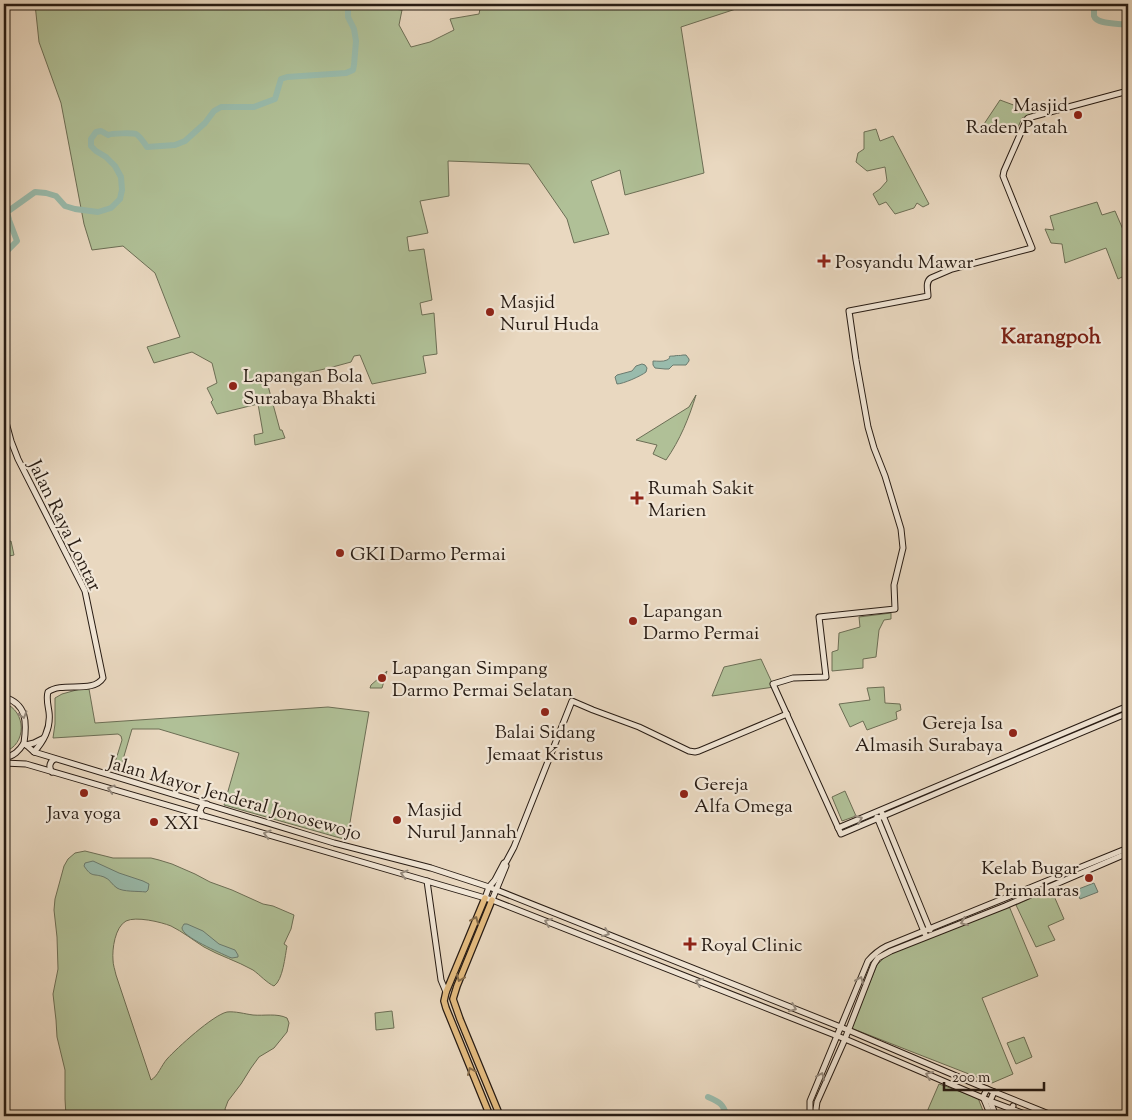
<svg xmlns="http://www.w3.org/2000/svg" width="1132" height="1120" viewBox="0 0 1132 1120" font-family="'Sorts Mill Goudy',serif">
<rect width="100%" height="100%" fill="#e9d8c0"/>
<filter id="stains"><feTurbulence type="fractalNoise" baseFrequency=".004" numOctaves="4"/><feColorMatrix values="0 0 0 0 .2 0 0 0 0 .09 0 0 0 0 .02 0 0 0 .5 -.17"/></filter>
<radialGradient id="worn" r=".72"><stop offset=".6" stop-color="#630" stop-opacity="0"/><stop offset="1" stop-color="#630" stop-opacity=".3"/></radialGradient>
<g fill="#b0c097" stroke="#6c6e55">
<path d="M35 4H377L376 5 378 7 402 10 399 25 411 47 430 42 454 30 450 19 479 14 481 4H751L681 27 704 173 625 195 620 170 591 181 609 234 574 243 567 219 529 164 448 161 449 196 420 201 428 233 407 237 409 251 424 249 432 300 420 303 422 315 434 313 437 354 423 356 426 373 372 384 360 355 354 356 351 362 329 368 267 382 280 430H282L285 438 255 445 254 435 263 433 258 404 217 414 211 402 213 400 207 388 217 383 212 363 192 352 154 363 147 347 180 337 155 273 123 246 92 250 84 224 61 103 39 42Z"/>
<path d="M1000 100 1035 113 1022 118 1016 132 982 127Z"/>
<path d="M876 129 880 141 893 136 929 204 923 207 917 203 914 208 895 214 886 202 879 205 873 194 880 189 887 181 885 167 867 171 856 162 858 153 864 149V132Z"/>
<path d="M1097 202 1102 215 1115 211 1128 241V274L1118 279 1106 248 1065 263 1062 244 1051 243 1045 229 1054 230 1050 216Z"/>
<path d="M696 395C689 418 680 440 666 460L653 454 657 445 636 440 689 407Z"/>
<path d="M11 541 14 555 5 557 4 543Z"/>
<path d="M891 613V619L884 620 879 630 876 657 863 659V668L832 671V652L838 650 839 633 860 627 859 617Z"/>
<path d="M761 659 774 687 712 696 724 667Z"/>
<path d="M387 671 382 688H370L371 685Z"/>
<path d="M884 687 885 703 900 704 901 710 896 712 897 719 867 730 863 721 850 727 839 704 870 700 867 688Z"/>
<path d="M80 689H89L95 723 328 707 369 712 347 840 224 805 239 753 159 729H132L119 773 113 769 122 740 121 736 118 734 53 738 55 724V698L62 694Z"/>
<path d="M4 703C27 711 27 745 4 752Z"/>
<path d="M845 791 856 816 842 821 832 797Z"/>
<path d="M85 851 113 858H151L159 860 172 864 195 874 210 882 232 890 263 904 273 906 294 915 291 929 284 944 287 946C285 956 283 980 274 986 267 983 260 975 253 970 237 961 220 956 204 947 193 940 183 932 171 926 161 922 136 916 126 921 115 927 112 949 113 960 113 965 115 970 116 975L151 1080C158 1076 161 1066 167 1059 177 1048 213 1015 227 1012 235 1011 245 1014 253 1015 264 1016 277 1013 287 1018L289 1023 287 1032 274 1048 259 1057 251 1068 241 1084 228 1101 225 1109 227 1116H66L65 1099V1070L57 1037 56 1020 53 994 58 969 57 937 54 910 55 899 64 866 68 859 75 853Z"/>
<path d="M1051 889 1064 919 1048 926 1055 940 1036 947 1016 905Z"/>
<path d="M1009 906 1038 976 982 998 1013 1074 992 1083 851 1028 877 965 888 954Z"/>
<path d="M392 1011 394 1028 376 1030 375 1013Z"/>
<path d="M1024 1037 1032 1057 1016 1064 1007 1043Z"/>
<path d="M939 1084 978 1098 985 1116H927L926 1114Z"/>
</g>
<g fill="#99bbac" stroke="#6b7b6f">
<path d="M683 355H686L689 359V361L686 365H673L669 369H665L655 368 653 365V361C657 361 663 362 667 360 673 357 665 356 674 356 677 355 680 356 683 355Z"/>
<path d="M642 364 645 365 647 368 646 372C641 376 623 384 617 384L615 377 617 375 632 371 636 366Z"/>
<path d="M93 861 119 873 143 881 149 884 148 890 146 892C138 891 123 892 117 888 112 885 110 879 104 877 93 873 92 878 84 866L85 863Z"/>
<path d="M1094 883 1098 892 1080 899 1076 890Z"/>
<path d="M184 924H187L203 931 219 944 235 950 238 955V957L232 958 229 957C221 953 182 937 182 928 182 927 183 926 184 924Z"/>
</g>
<g fill="none" stroke-linecap="round" stroke-linejoin="round">
<g stroke="#99bbac" stroke-width="6">
<path d="M383 4 392 6 402 4"/>
<path d="M1094 4C1094 8 1094 12 1094 16 1097 25 1120 23 1128 25"/>
<path d="M4 254 17 241 9 220 7 212 35 192 46 193 56 196 65 206 75 209 98 212 111 208 120 199 122 190 121 177 115 166 106 157 96 151 91 146V139L96 132 101 131 108 135C112 133 133 133 136 134 141 137 144 143 147 147L175 145 185 141 205 123 214 111 221 107H254L275 99 281 79 287 77 346 73 353 70 354 65 356 41 354 29 348 17V6L351 4"/>
<path d="M708 1097C720 1102 723 1104 727 1116"/>
</g>
<defs>
<g id="secondary">
<path d="M1128 91 1035 116 1028 118 1026 121 1004 171 1003 176 1032 248 952 269 931 278C925 282 928 290 928 296L849 311 856 360 868 427 874 448 885 476 901 529 903 548 894 585 895 609 819 617 826 677 793 678 773 684 841 834 954 786 1128 713"/>
<path d="M4 415 11 441 18 459 85 591 103 678C93 694 62 681 48 692 46 698 48 705 49 712 51 728 44 741 34 752"/>
<path d="M4 697C27 704 27 722 24 743L34 752 334 843 431 868 489 887 848 1030 987 1089 1054 1116"/>
<path d="M26 745 34 743 42 739"/>
<path d="M4 758C14 756 19 751 24 743"/>
<path d="M4 763 26 764 492 900 845 1039 990 1101 1030 1116"/>
<path d="M52 772C48 767 50 761 55 759"/>
<path d="M882 813 930 930"/>
<path d="M202 816 200 810 203 805 207 804"/>
<path d="M877 817 925 934"/>
<path d="M838 828 1128 706"/>
<path d="M427 881 441 980 446 992"/>
<path d="M485 898 489 887 495 880 504 863 506 862 514 847 572 701 593 710 639 727 689 751 695 752 699 751 787 714"/>
<path d="M492 900 506 866"/>
<path d="M987 1089 983 1097 991 1116"/>
<path d="M994 1092 990 1101 996 1116"/>
<path d="M810 1116V1101L868 961C874 954 879 950 887 946L1128 848"/>
<path d="M817 1116 816 1109 817 1102 845 1039 874 964 878 958 891 951 1005 906 1128 853"/>
<path d="M1000 1116 1011 1110 1013 1106"/>
</g>
<g id="primary">
<path d="M485 898 446 992 444 1001 446 1008 490 1116"/>
<path d="M492 900 457 986 453 999 460 1019 500 1116"/>
</g>
</defs>
<use href="#secondary" stroke="#271b13" stroke-width="7"/>
<use href="#primary" stroke="#271b13" stroke-width="8"/>
<use href="#secondary" stroke="#f1e6d6" stroke-width="5"/>
<use href="#primary" stroke="#e4bc80" stroke-width="5.5"/>
</g>
<defs><path id="oneway-chevron" d="M-2-3.5L2.5 0L-2 3.5" fill="none" stroke-width="1.6" stroke-linecap="round" stroke-linejoin="round" transform="scale(1.25)"/></defs>
<g stroke="#968b7e">
<use href="#oneway-chevron" transform="translate(23 715) rotate(73)"/>
<use href="#oneway-chevron" transform="translate(111 789) rotate(-164)"/>
<use href="#oneway-chevron" transform="translate(859 819) rotate(-23)"/>
<use href="#oneway-chevron" transform="translate(267 834) rotate(-163)"/>
<use href="#oneway-chevron" transform="translate(404 874) rotate(-164)"/>
<use href="#oneway-chevron" transform="translate(548 922) rotate(-158)"/>
<use href="#oneway-chevron" transform="translate(964 922) rotate(158)"/>
<use href="#oneway-chevron" transform="translate(606 933) rotate(22)"/>
<use href="#oneway-chevron" transform="translate(860 980) rotate(-68)"/>
<use href="#oneway-chevron" transform="translate(699 982) rotate(-158)"/>
<use href="#oneway-chevron" transform="translate(793 1008) rotate(22)"/>
<use href="#oneway-chevron" transform="translate(929 1075) rotate(-157)"/>
<use href="#oneway-chevron" transform="translate(821 1076) rotate(-67)"/>
</g>
<g stroke="#866c4a">
<use href="#oneway-chevron" transform="translate(475 920) rotate(-67)"/>
<use href="#oneway-chevron" transform="translate(460 978) rotate(112)"/>
<use href="#oneway-chevron" transform="translate(471 1071) rotate(-113)"/>
</g>
<g fill="#8f2418" stroke="#f1e6d6" stroke-width="2">
<circle cx="1078" cy="115" r="5"/>
<path d="M821.5 253.5h5v5h5v5h-5v5h-5v-5h-5v-5h5z"/>
<circle cx="490" cy="312" r="5"/>
<circle cx="233" cy="386" r="5"/>
<path d="M634.5 490.5h5v5h5v5h-5v5h-5v-5h-5v-5h5z"/>
<circle cx="340" cy="553" r="5"/>
<circle cx="633" cy="621" r="5"/>
<circle cx="382" cy="678" r="5"/>
<circle cx="545" cy="712" r="5"/>
<circle cx="1013" cy="733" r="5"/>
<circle cx="84" cy="793" r="5"/>
<circle cx="684" cy="794" r="5"/>
<circle cx="397" cy="820" r="5"/>
<circle cx="154" cy="822" r="5"/>
<circle cx="1089" cy="878" r="5"/>
<path d="M687.5 936.5h5v5h5v5h-5v5h-5v-5h-5v-5h5z"/>
</g>
<g text-anchor="middle" stroke-width="4.5" stroke-linejoin="round" paint-order="stroke">
<g font-size="19" fill="#271b13" stroke="#f1e6d6" text-anchor="start">
<text x="1068" y="111" text-anchor="end">Masjid<tspan x="1068" dy="22">Raden Patah</tspan></text>
<text x="835" y="268">Posyandu Mawar</text>
<text x="500" y="308">Masjid<tspan x="500" dy="22">Nurul Huda</tspan></text>
<text x="243" y="382">Lapangan Bola<tspan x="243" dy="22">Surabaya Bhakti</tspan></text>
<text x="648" y="494">Rumah Sakit<tspan x="648" dy="22">Marien</tspan></text>
<text x="350" y="560">GKI Darmo Permai</text>
<text x="643" y="617">Lapangan<tspan x="643" dy="22">Darmo Permai</tspan></text>
<text x="392" y="674">Lapangan Simpang<tspan x="392" dy="22">Darmo Permai Selatan</tspan></text>
<text x="1003" y="729" text-anchor="end">Gereja Isa<tspan x="1003" dy="22">Almasih Surabaya</tspan></text>
<text x="545" y="738" text-anchor="middle">Balai Sidang<tspan x="545" dy="22">Jemaat Kristus</tspan></text>
<text x="694" y="790">Gereja<tspan x="694" dy="22">Alfa Omega</tspan></text>
<text x="407" y="816">Masjid<tspan x="407" dy="22">Nurul Jannah</tspan></text>
<text x="84" y="819" text-anchor="middle">Java yoga</text>
<text x="164" y="829">XXI</text>
<text x="1079" y="874" text-anchor="end">Kelab Bugar<tspan x="1079" dy="22">Primalaras</tspan></text>
<text x="701" y="951">Royal Clinic</text>
</g>
<g font-size="19" fill="#271b13" stroke="#f1e6d6">
<text transform="translate(66 525) rotate(64)" y="7">Jalan Raya Lontar</text>
<text transform="translate(235 797) rotate(16)" y="7">Jalan Mayor Jenderal Jonosewojo</text>
</g>
<g font-size="21" font-weight="bold" fill="#7a1f14" stroke="#f1e6d6">
<text x="1051" y="343">Karangpoh</text>
</g>
</g>
<rect width="1132" height="1120" fill="none" stroke="#e9d8c0" stroke-width="20"/>
<rect x="5" y="5" width="1122" height="1110" fill="none" stroke="#271b13" stroke-width="2.5"/>
<rect x="10" y="10" width="1112" height="1100" fill="none" stroke="#271b13"/>
<path d="M944 1082v8h100v-8" fill="none" stroke="#271b13" stroke-width="2.5"/>
<text x="952" y="1082" font-size="15" fill="#271b13" stroke="#f1e6d6" stroke-width="4" paint-order="stroke">200 m</text>
<rect width="100%" height="100%" filter="url(#stains)"/>
<rect width="100%" height="100%" fill="url(#worn)"/>
</svg>
